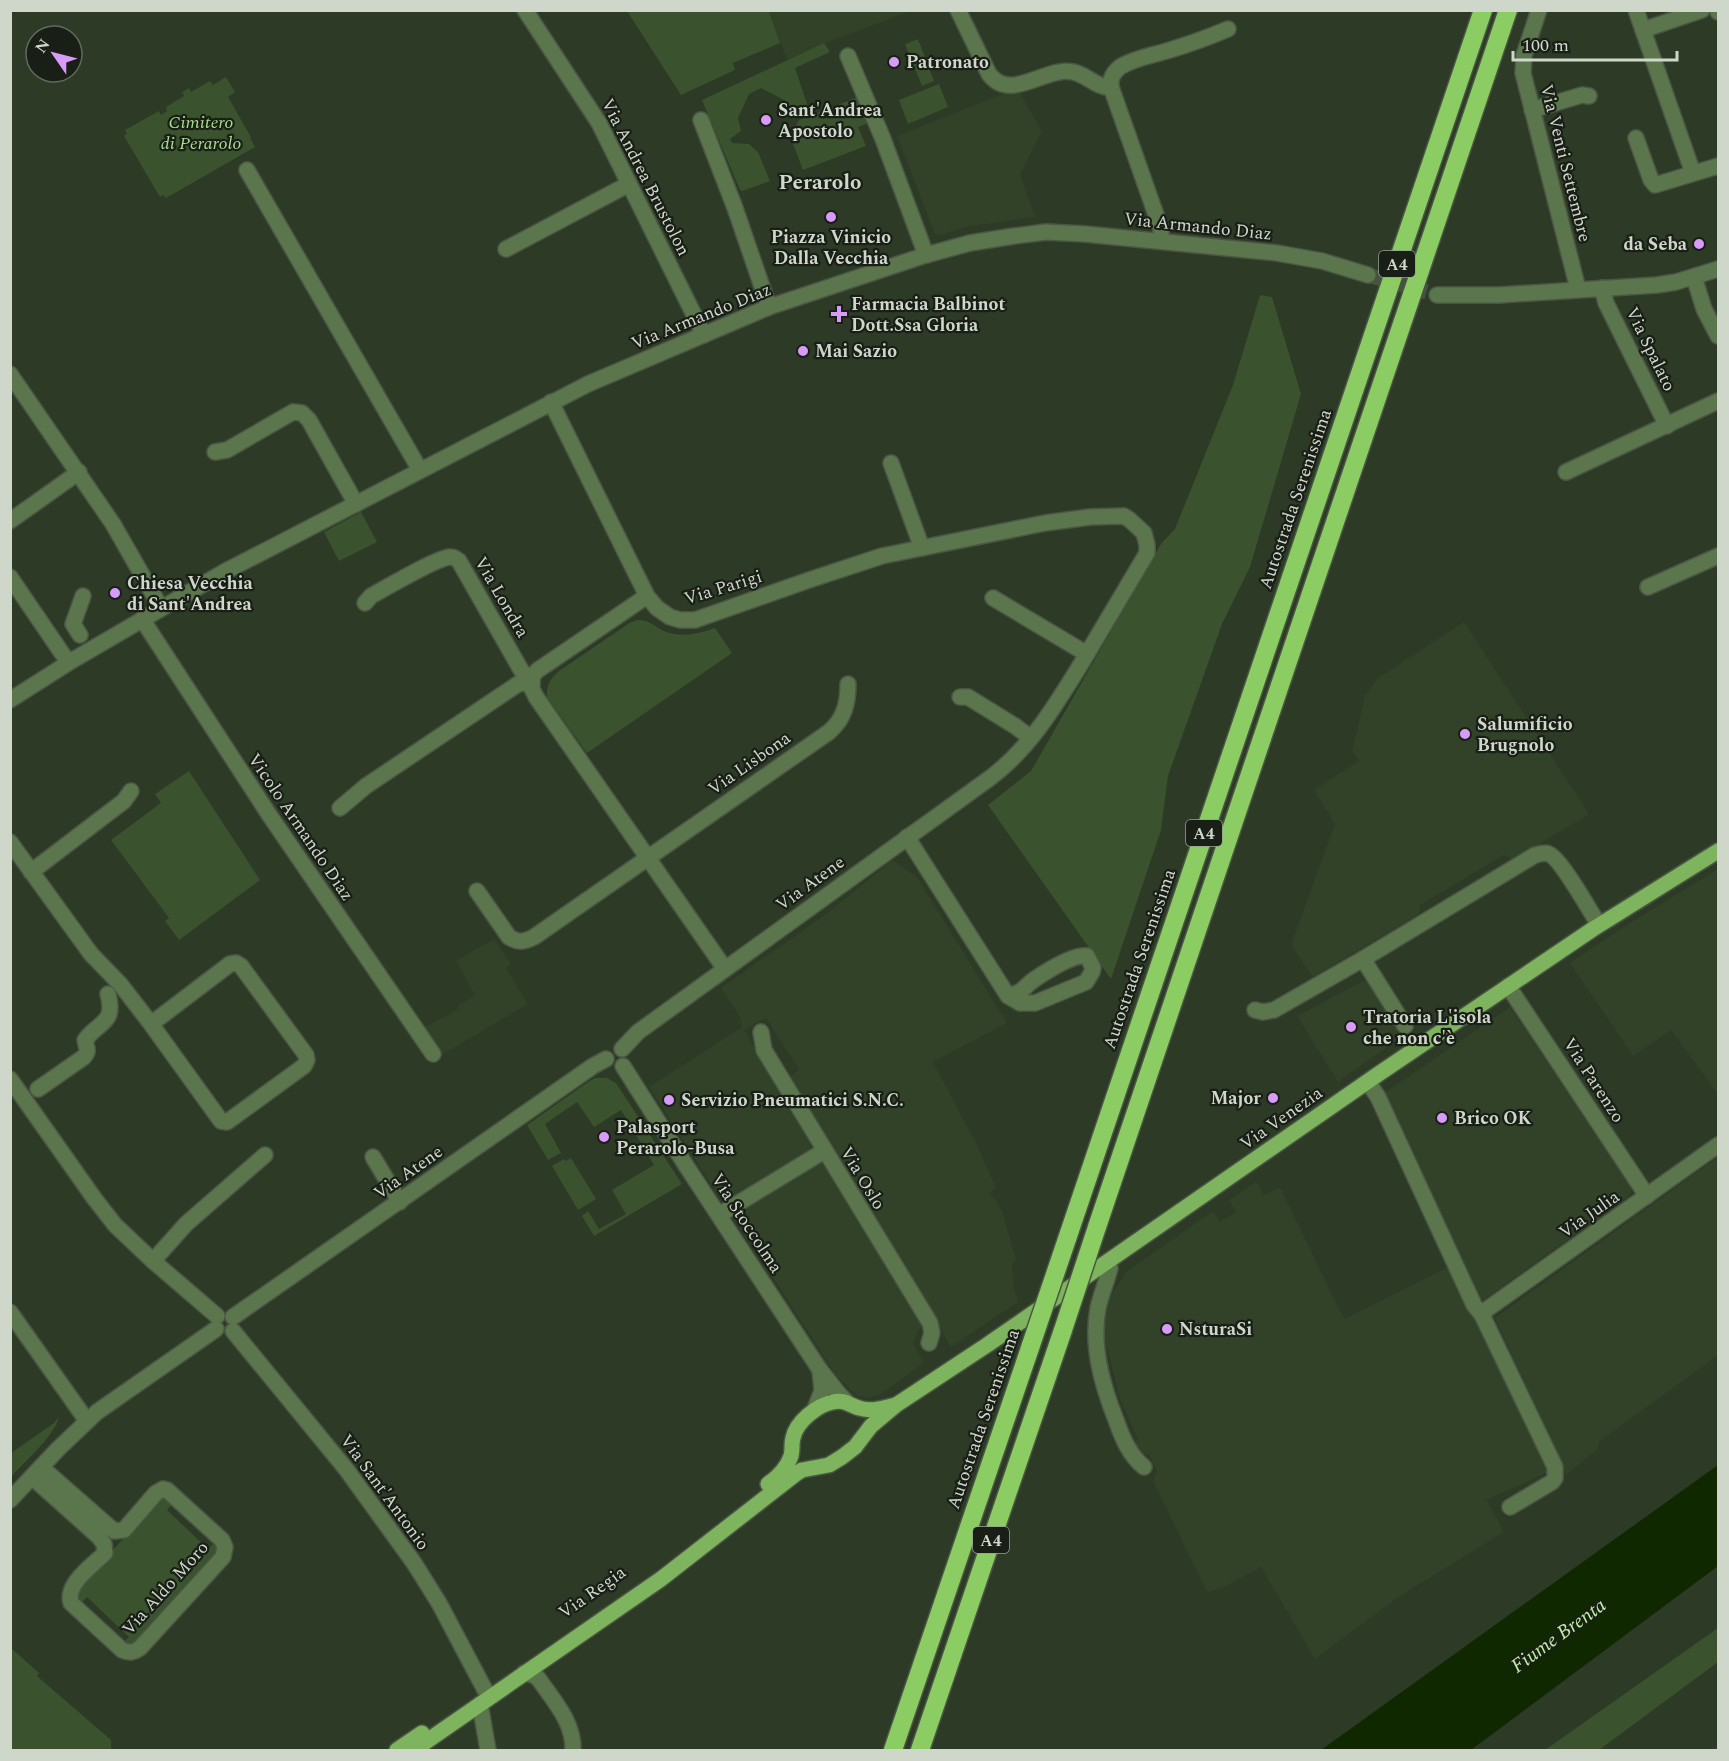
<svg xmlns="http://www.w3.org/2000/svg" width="1729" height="1761" viewBox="0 0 1729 1761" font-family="Spectral,serif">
<rect width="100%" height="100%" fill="#2d3a26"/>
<g fill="#314228">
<path d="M908 10 909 12 825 43 787 60 769 11Z"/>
<path d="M1017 88 1042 131 1020 174 1035 217 971 226 939 235 935 234 897 136Z"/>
<path d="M1464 622 1589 814 1513 860 1504 855 1420 905 1419 914 1313 977 1291 945 1335 824 1314 790 1359 761 1352 751 1365 696 1377 679Z"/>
<path d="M892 860 917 877 1007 1023 933 1062 977 1145 996 1188 990 1192 1002 1211 1016 1259 1012 1266 1014 1287 1018 1302 951 1347 803 1102 789 1077 799 1070 766 1018 744 1030 810 1140 811 1148 805 1155 730 1200 725 1201 719 1196 649 1087 742 1027 740 1017 721 988 829 912Z"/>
<path d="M1718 869V1094L1671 1030 1633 1056 1570 963 1633 921Z"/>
<path d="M494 939 511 964 506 968 528 1004 440 1056 421 1029 459 1009 457 1006 475 995 456 961Z"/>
<path d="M1367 979 1402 1036 1338 1082 1297 1016Z"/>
<path d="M1510 1007 1594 1132 1628 1181 1632 1189 1629 1196 1485 1299H1479L1380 1096Z"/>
<path d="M1718 1157V1355L1599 1442 1598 1449 1566 1475 1495 1318Z"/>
<path d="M820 1160 922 1326 917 1332 913 1344 924 1363 881 1394 868 1398 856 1395 834 1373 762 1260 733 1218 735 1212Z"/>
<path d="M1256 1182 1264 1195 1280 1187 1344 1319 1450 1266 1548 1472 1487 1500 1504 1532 1400 1596 1315 1659 1261 1567 1223 1588 1207 1592 1153 1481 1157 1471 1150 1456 1139 1452 1134 1442 1138 1439 1120 1399 1105 1339 1104 1314 1109 1298 1126 1272 1213 1211 1220 1222 1236 1212 1229 1200Z"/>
</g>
<g fill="#3a522d">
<path d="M627 11H769L780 43 733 63 735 70 681 95Z"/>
<path d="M918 39 934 81 922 86 905 44Z"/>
<path d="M824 43 830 52 795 68 808 107 800 111 790 112 786 101 761 88 749 94 738 118 741 131 730 139 732 143 749 144 758 152 770 181 742 191 740 190 702 100Z"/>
<path d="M226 77 235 92 228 97 251 137 250 138 255 147 166 198 163 195 160 197 124 136 127 133 125 130 159 111 161 115 167 111 166 107 184 96 182 92 189 88 191 92 210 81 213 85Z"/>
<path d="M939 84 948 107 908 124 899 100Z"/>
<path d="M858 97 868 123 858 127 866 146 803 170 790 136 799 120Z"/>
<path d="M1260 295 1272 297 1301 394 1250 567 1222 624 1168 776 1161 830 1111 979 988 805 1031 771 1161 544 1175 529 1233 385Z"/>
<path d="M361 512 377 542 339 561 324 532Z"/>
<path d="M638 620C651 620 653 626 664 631 681 638 697 634 715 628L732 653 587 753 547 697C546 685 550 679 559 671L631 622Z"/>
<path d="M189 771 260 880 179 940 165 921 169 918 111 840 161 803 155 794Z"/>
<path d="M595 1078H607L616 1083 682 1184 594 1236 582 1216 588 1211 599 1229 626 1214 612 1190 654 1165 621 1110 594 1127 577 1102 545 1124 561 1153 548 1160 527 1125 588 1082Z"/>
<path d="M571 1158 596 1199 578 1210 552 1166 564 1159 566 1161Z"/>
<path d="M59 1417C53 1438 25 1461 11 1477V1453L54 1423Z"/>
<path d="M161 1499 174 1502 167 1510 208 1549 216 1541 218 1544V1555L136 1645 122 1644 129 1637 87 1597 80 1604 77 1600 79 1587 158 1501Z"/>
<path d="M1718 1628V1662L1599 1750H1545Z"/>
<path d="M10 1647 39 1673 37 1676 111 1740V1750H11Z"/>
</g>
<path fill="#0f2800" d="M1718 1465V1566L1471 1750H1321Z"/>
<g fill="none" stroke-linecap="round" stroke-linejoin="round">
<path stroke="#45523f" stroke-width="15" stroke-dasharray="15 8" stroke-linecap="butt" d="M1368 275 1437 295"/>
<defs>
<g id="minor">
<path d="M525 10 599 123 704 335"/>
<path d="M958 10 989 74C1011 103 1045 66 1073 72 1086 74 1098 89 1111 87"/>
<path d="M1539 10 1524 55 1523 73 1577 285 1576 290"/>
<path d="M1636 10 1693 173"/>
<path d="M1718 10V12"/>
<path d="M1643 30 1702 10"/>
<path d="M848 56 883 139 926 255"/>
<path d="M1532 110 1582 95 1589 96"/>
<path d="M701 120 735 208 769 307"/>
<path d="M1636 138 1651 180 1655 185 1718 166"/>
<path d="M247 170 420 470"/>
<path d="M1161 241V229L1111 87C1110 78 1113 73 1120 67 1134 58 1154 55 1170 50 1190 44 1209 37 1228 29"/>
<path d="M506 249 629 184"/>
<path d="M1694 277 1704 309 1718 336"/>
<path d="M1602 288 1606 303 1667 426"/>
<path d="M1437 295H1499L1657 285 1676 282 1718 269"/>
<path d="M10 374 113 524 161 608"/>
<path d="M551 402 647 596 657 608 670 617 680 620H695L812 579 882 556 1045 523 1090 517 1124 516 1130 520 1144 533 1147 545V553C1125 590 1103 627 1081 664 1055 706 1030 748 990 778L638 1032 622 1049"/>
<path d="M215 452 227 450 293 412 302 413 309 420 356 504"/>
<path d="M891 463 922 548"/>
<path d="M1566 472 1718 401"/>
<path d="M10 521 79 472"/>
<path d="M10 577 68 662"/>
<path d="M1648 587 1718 556"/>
<path d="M993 598 1087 654"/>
<path d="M365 603 371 596C386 588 436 558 450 557 454 557 455 558 459 561L521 670 532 682V689L536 697 725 969"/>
<path d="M142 619 270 816 433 1054"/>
<path d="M80 635 73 624 83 596"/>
<path d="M960 697H968L1015 726 1031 738"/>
<path d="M10 700 73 660 224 572 588 384 769 307 926 255 970 243 1014 236 1046 232 1085 234 1277 253 1322 261 1368 275"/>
<path d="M340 808 366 786 518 684 532 682 533 675 538 670 647 596"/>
<path d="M907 837 1008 996 1020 1003H1035L1086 982 1092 972 1093 968 1087 956C1074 954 1047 971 1035 979 1023 987 1025 992 1008 996"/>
<path d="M10 842 91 954 121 985 151 1024 221 1121 227 1122 304 1066 307 1060 306 1055 241 966 236 963 230 964 151 1024"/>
<path d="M31 872 124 801 131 791"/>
<path d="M477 891 509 937C518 943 524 942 534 937L829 732C844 719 848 704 848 684"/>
<path d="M1363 959 1405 1026"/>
<path d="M1508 986 1647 1196"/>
<path d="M1255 1010 1263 1012 1274 1010 1363 959 1535 855C1540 854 1544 852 1549 854 1561 859 1590 911 1599 925"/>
<path d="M761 1032 764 1050 930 1323 932 1333 929 1343"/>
<path d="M623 1066 685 1164 820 1370 839 1394 847 1402"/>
<path d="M10 1079 94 1198 115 1225 153 1261 217 1316"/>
<path d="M1368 1082 1378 1097 1474 1305 1482 1315 1555 1467V1478L1552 1482 1510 1507"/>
<path d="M38 1089 84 1057C90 1050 86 1048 85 1040 99 1021 116 1024 108 994"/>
<path d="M373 1157 400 1202"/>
<path d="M719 1215 824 1151"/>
<path d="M153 1261 186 1224 265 1155"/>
<path d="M1107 1263 1110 1268C1107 1281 1101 1294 1098 1308 1091 1346 1102 1385 1116 1420 1122 1437 1129 1455 1144 1467"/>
<path d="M10 1312 87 1421"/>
<path d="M1482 1315 1486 1310 1718 1145"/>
<path d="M233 1317 593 1066 606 1059"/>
<path d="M233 1331 346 1469 414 1563 439 1603 485 1690"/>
<path d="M814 1411 822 1391 820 1370"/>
<path d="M32 1477 99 1537 104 1544 105 1553C92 1566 65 1584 71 1603L122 1650C129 1653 133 1653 140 1648L223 1557 225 1547 222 1540 167 1490 163 1489 156 1493 124 1530 114 1531 41 1467"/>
<path d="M10 1500 58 1449 97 1412 216 1329"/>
<path d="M524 1673 533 1675 538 1678C553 1700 574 1722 573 1750"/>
<path d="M480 1704 488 1750"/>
</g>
<g id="major">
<path d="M768 1484C778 1477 787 1468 791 1456 793 1449 791 1444 793 1438 796 1422 817 1405 833 1402 844 1399 849 1405 859 1408 871 1412 884 1408 896 1405"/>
<path d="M397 1750 422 1733"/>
<path d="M414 1750 661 1579 797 1473 802 1470 829 1465 842 1457 855 1447 871 1426 896 1405 987 1345 1377 1075 1593 929 1718 851"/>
</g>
<g id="highway">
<path d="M1097 1227 1508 10"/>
<path d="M1067 1239 1483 10"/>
<path d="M893 1750 1031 1345"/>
<path d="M920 1750 1063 1330"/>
</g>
</defs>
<use href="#minor" stroke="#4a5644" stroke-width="18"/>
<use href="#major" stroke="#4a5644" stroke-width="18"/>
<use href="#highway" stroke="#4a5644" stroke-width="21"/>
<use href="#minor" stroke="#5b764c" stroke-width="15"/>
<use href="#major" stroke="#7eb45d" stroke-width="15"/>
<use href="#highway" stroke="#8bcd63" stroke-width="18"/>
<defs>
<g id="highway-bridge">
<path d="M1063 1330 1097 1227"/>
<path d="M1031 1345 1067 1239"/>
</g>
</defs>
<use href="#highway-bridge" stroke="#4a5644" stroke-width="21" stroke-linecap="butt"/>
<use href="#highway-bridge" stroke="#8bcd63" stroke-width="18"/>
</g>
<g fill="#d89bf8" stroke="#191f16" stroke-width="2">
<circle cx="894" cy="62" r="6"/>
<circle cx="766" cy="120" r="6"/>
<circle cx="831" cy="217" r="6"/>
<circle cx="1699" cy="244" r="6"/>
<path d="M836 305h6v6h6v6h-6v6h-6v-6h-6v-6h6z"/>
<circle cx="803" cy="351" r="6"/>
<circle cx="115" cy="593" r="6"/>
<circle cx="1465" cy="734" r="6"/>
<circle cx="1351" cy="1027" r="6"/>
<circle cx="1273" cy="1098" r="6"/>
<circle cx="669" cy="1100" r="6"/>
<circle cx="1442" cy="1118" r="6"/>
<circle cx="604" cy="1137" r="6"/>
<circle cx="1167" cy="1329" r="6"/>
</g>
<g text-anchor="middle" stroke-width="4.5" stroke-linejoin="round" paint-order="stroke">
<g fill="#191f16" stroke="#98a095" stroke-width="1.5">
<rect x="1379" y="251" width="36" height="26" rx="4.5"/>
<rect x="1186" y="820" width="36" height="26" rx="4.5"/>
<rect x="973" y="1527" width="36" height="26" rx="4.5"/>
</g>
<g font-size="16" font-weight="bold" fill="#cfd7cb">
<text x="1397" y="270">A4</text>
<text x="1204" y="839">A4</text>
<text x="991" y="1546">A4</text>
</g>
<g font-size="18" font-weight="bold" fill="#cfd7cb" stroke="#191f16" text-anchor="start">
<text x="906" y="68">Patronato</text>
<text x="778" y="116">Sant'Andrea<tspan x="778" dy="21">Apostolo</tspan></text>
<text x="831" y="243" text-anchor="middle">Piazza Vinicio<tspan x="831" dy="21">Dalla Vecchia</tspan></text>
<text x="1687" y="250" text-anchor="end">da Seba</text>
<text x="851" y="310">Farmacia Balbinot<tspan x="851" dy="21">Dott.Ssa Gloria</tspan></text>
<text x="815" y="357">Mai Sazio</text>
<text x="127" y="589">Chiesa Vecchia<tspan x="127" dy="21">di Sant'Andrea</tspan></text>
<text x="1477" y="730">Salumificio<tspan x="1477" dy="21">Brugnolo</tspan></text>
<text x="1363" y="1023">Tratoria L'isola<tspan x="1363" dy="21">che non c'è</tspan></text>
<text x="1261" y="1104" text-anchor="end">Major</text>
<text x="681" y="1106">Servizio Pneumatici S.N.C.</text>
<text x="1454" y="1124">Brico OK</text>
<text x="616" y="1133">Palasport<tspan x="616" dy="21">Perarolo-Busa</tspan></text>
<text x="1179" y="1335">NsturaSi</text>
</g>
<g font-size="18" font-style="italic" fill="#a8de8a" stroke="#191f16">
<text x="201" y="128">Cimitero<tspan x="201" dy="21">di Perarolo</tspan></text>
</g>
<g font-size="18" fill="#cfd7cb" stroke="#191f16">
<text transform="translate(1566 163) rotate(76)" y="6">Via Venti Settembre</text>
<text transform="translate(646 177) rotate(63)" y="6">Via Andrea Brustolon</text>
<text transform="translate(1198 226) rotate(6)" y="6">Via Armando Diaz</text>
<text transform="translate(701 316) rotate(-22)" y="6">Via Armando Diaz</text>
<text transform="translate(1651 349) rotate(64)" y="6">Via Spalato</text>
<text transform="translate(1295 499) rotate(-71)" y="6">Autostrada Serenissima</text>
<text transform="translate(723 587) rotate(-17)" y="6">Via Parigi</text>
<text transform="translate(502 597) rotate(60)" y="6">Via Londra</text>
<text transform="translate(749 763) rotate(-35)" y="6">Via Lisbona</text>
<text transform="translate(301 827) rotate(56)" y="6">Vicolo Armando Diaz</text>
<text transform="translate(810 883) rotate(-36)" y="6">Via Atene</text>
<text transform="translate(1139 959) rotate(-71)" y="6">Autostrada Serenissima</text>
<text transform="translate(1594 1080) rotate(57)" y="6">Via Parenzo</text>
<text transform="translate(1281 1118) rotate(-35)" y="6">Via Venezia</text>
<text transform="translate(408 1172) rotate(-35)" y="6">Via Atene</text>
<text transform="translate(863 1178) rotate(59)" y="6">Via Oslo</text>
<text transform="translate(1589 1214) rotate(-35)" y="6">Via Julia</text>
<text transform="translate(747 1223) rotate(57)" y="6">Via Stoccolma</text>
<text transform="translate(983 1419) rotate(-71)" y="6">Autostrada Serenissima</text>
<text transform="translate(385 1492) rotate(54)" y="6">Via Sant'Antonio</text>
<text transform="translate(165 1588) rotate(-48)" y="6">Via Aldo Moro</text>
<text transform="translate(592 1592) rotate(-35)" y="6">Via Regia</text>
</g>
<g font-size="20" font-style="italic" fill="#bbf19d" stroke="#191f16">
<text transform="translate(1558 1635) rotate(-36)" y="7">Fiume Brenta</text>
</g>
<g font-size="21" font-weight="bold" fill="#cfd7cb" stroke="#191f16">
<text x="820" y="189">Perarolo</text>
</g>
</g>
<rect width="1729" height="1761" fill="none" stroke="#cfd7cb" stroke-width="24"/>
<g transform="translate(54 54) rotate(305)"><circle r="28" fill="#191f16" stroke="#62695e" stroke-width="1.5"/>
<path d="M0-4.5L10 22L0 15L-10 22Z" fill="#d89bf8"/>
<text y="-9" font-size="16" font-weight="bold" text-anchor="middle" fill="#cfd7cb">N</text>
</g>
<path d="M1513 51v9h164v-9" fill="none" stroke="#cfd7cb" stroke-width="3"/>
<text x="1522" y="51" font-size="18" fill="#cfd7cb" stroke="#191f16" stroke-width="4.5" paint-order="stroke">100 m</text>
</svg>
